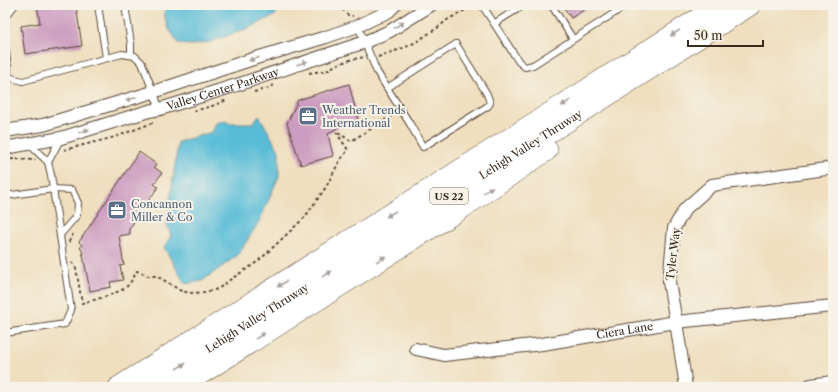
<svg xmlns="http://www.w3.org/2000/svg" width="838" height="392" viewBox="0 0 838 392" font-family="'Libre Caslon Text',serif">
<rect width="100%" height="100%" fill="#f7f3e8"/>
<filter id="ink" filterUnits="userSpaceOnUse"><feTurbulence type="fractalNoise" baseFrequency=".025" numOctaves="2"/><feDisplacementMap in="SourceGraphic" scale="8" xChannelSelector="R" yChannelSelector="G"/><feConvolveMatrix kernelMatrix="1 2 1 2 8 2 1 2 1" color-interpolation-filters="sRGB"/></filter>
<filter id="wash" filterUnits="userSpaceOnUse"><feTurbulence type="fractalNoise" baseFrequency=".012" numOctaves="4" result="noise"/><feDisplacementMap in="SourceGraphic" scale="16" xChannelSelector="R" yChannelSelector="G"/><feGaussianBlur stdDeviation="0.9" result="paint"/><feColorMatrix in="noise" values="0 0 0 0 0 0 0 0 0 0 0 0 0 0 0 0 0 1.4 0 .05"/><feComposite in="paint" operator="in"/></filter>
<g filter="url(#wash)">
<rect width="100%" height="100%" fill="#efdfbf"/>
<g fill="#59bcd7" stroke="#4a737a">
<path d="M164 5H283L274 16 249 28 210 42 192 45 179 44 169 29 165 18Z"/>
<path d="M259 115 279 151V176L260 220 238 255 202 281 185 284 164 247 171 236 167 224 178 142 212 132 216 123 224 121 229 123H253Z"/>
</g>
<g id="blocks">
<g fill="#cc9dc0">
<path d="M37 5H76L82 46 25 54 21 26 40 23Z"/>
<path d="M562 5H592L571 18Z"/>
<path d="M349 84 358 120 343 124 328 134 333 156 301 165 287 123 298 100Z"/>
<path d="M139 152 156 164 154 167 162 173 154 184 158 187 129 229 130 234 119 236 124 265 120 266 123 280 110 282 111 287 90 291 82 250 80 248 82 245 79 242Z"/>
</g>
</g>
</g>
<g filter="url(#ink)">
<use href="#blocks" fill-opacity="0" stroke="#564536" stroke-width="1"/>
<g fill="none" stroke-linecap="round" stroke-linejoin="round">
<defs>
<g id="lane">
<path d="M98 5 106 58"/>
<path d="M125 5 131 44V55"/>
<path d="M482 5 519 62 525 67 533 65 627 5"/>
<path d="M547 5 552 6 573 39"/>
<path d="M5 17 15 5"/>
<path d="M495 23 524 5"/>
<path d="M358 26 377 72 410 124 423 147 488 106 490 103 487 94 456 44 387 88"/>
<path d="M5 47 8 67V77"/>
<path d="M5 79 8 77 23 81 122 54 135 56 142 63 160 109"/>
<path d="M29 144 48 162"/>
<path d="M5 196 53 189 72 190 78 203 77 215 60 235"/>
<path d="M5 333 65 324 71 310 51 175 48 162 61 138"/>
</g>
<g id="street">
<path d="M5 131 43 125 153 92 256 58 326 37 358 26 389 11 395 5"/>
<path id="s1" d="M5 148 61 138 149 111 160 109 240 84 365 42 390 31 431 5"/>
<path id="s2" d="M416 349 444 355 542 344 676 322 833 306"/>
<path d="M686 387 676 322 669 282 674 228 685 209 712 185 833 168"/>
</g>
<path id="secondary" d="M811 387 833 384"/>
<g id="highway">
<path d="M119 387 720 5"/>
<path id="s3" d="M148 387 750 5"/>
<path d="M180 387 456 212 547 150"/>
</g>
</defs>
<use href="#lane" stroke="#564536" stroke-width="8"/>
<use href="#street" stroke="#564536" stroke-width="14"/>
<use href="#secondary" stroke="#564536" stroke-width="18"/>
<use href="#highway" stroke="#564536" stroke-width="22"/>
<g stroke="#564536" stroke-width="2" stroke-dasharray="3 3" stroke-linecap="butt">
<path d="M338 5 348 15 353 16"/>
<path d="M378 57 406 47 416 42 440 26 447 20 474 5"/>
<path d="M309 73 329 70 335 65 350 60 364 57"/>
<path d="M254 92 269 88 274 85"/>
<path d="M194 111 212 106 227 100"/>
<path d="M338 133 351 141 395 114"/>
<path d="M64 150 115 137 155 122"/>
<path d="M5 161 13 159 34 160 35 159"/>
<path d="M69 242 73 234"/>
<path d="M72 262 76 268 82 303C91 301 120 293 126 287 131 283 134 276 137 271L142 273 148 276H156L162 279 181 291 191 293 205 292 218 289 231 279 253 265 265 255 305 217 326 187 340 160 348 150 336 132"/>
</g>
<use href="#lane" stroke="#fff" stroke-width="6"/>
<use href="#street" stroke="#fff" stroke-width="12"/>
<use href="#secondary" stroke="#fff" stroke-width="16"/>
<use href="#highway" stroke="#fff" stroke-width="21"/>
</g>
<defs><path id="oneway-solid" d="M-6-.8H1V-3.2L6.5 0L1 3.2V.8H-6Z"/></defs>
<g fill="#a79f9a">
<use href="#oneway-solid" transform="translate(399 25) rotate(-31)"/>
<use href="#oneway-solid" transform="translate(675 33) rotate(148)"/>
<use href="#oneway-solid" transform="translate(254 59) rotate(162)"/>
<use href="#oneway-solid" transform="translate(302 63) rotate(-19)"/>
<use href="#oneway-solid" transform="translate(131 99) rotate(164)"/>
<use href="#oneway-solid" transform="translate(566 103) rotate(148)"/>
<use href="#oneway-solid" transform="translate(84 131) rotate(-17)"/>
<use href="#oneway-solid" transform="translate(488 190) rotate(-34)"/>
<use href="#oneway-solid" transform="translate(391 214) rotate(148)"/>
<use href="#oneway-solid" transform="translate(381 259) rotate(-32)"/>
<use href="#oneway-solid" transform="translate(327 274) rotate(-32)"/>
<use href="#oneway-solid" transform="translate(282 284) rotate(148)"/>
<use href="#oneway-solid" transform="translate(260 336) rotate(-32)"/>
<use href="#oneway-solid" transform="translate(181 366) rotate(-32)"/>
</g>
</g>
<defs>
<symbol id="office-square" viewBox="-11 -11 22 22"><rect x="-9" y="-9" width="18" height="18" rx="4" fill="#5c6f8a" stroke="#f7f3e8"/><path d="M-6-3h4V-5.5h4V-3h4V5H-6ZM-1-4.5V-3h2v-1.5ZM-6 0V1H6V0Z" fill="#fff"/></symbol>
</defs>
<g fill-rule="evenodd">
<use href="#office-square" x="297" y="105" width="22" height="22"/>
<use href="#office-square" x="106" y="199" width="22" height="22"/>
</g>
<g text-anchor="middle" stroke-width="4" stroke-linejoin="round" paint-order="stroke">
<rect fill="#f7f3e8" stroke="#73665b" stroke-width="1" x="430" y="188" width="38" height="16" rx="3"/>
<g font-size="10" font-weight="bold" fill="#3b2a1e">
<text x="449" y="200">US 22</text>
</g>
<g font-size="11" fill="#3b2a1e" stroke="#f7f3e8">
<text dy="4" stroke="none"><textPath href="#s1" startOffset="226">Valley Center Parkway</textPath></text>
<text dy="4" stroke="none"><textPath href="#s3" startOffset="453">Lehigh Valley Thruway</textPath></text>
<text transform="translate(673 254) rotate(-83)" y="4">Tyler Way</text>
<text dy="4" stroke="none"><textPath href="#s3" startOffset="129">Lehigh Valley Thruway</textPath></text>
<text dy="4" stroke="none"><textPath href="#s2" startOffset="211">Ciera Lane</textPath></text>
</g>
<g font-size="11" fill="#4e5e75" stroke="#f7f3e8" text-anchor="start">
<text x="322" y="114">Weather Trends<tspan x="322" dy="13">International</tspan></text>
<text x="131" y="208">Concannon<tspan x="131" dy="13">Miller &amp; Co</tspan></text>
</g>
</g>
<rect width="838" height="392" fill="none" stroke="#f7f3e8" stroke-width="20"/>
<path d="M688 40v6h75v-6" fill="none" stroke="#3b2a1e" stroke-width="2"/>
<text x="694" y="40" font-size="12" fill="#3b2a1e" stroke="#f7f3e8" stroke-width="3" paint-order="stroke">50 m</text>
</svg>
